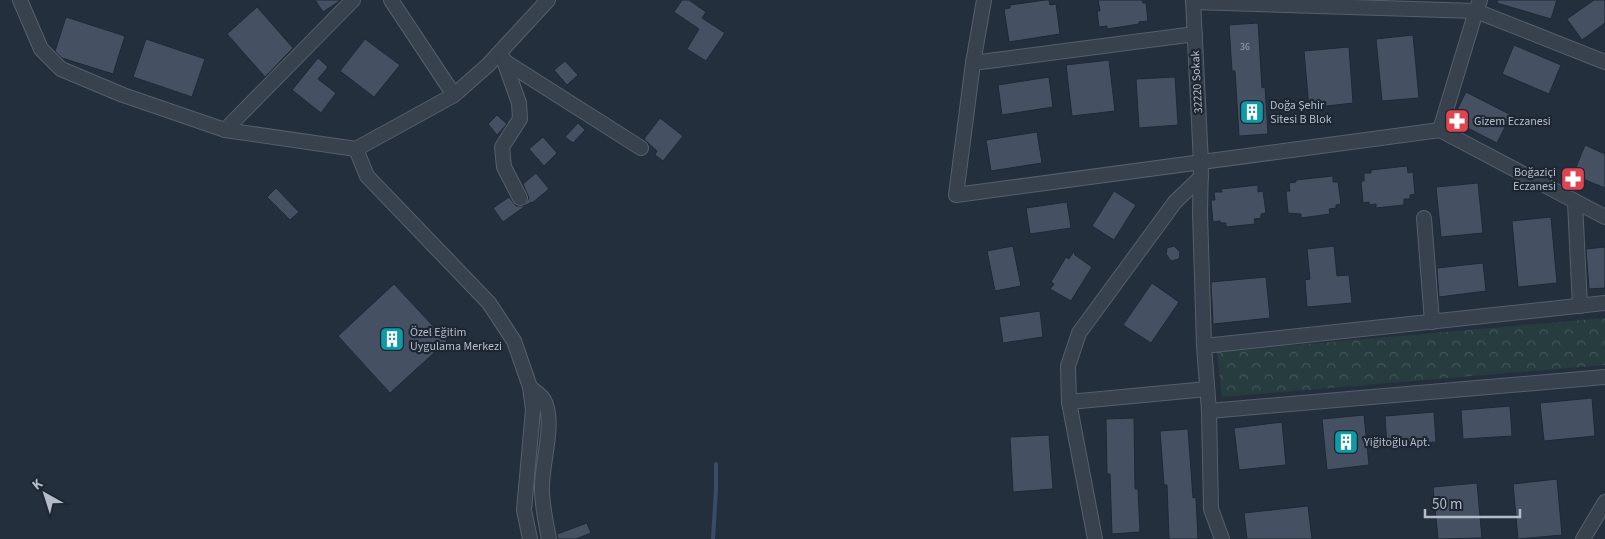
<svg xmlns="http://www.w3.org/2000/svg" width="1605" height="539" viewBox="0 0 1605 539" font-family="'Source Sans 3',sans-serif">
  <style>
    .forest { fill: url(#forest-crowns) }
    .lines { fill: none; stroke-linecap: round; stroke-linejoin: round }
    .stream { stroke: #394c67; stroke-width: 4 }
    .building { fill: #455162; stroke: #1f2835 }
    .minor-casing { stroke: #565f6c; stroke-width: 16 }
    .minor { stroke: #38414e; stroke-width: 14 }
    .labels { text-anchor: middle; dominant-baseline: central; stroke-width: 4.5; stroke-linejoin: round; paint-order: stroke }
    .number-label { font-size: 10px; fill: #98a1af }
    .street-label { font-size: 12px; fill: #b4bcc9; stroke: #1d2633 }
    .poi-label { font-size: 12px; fill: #b4bcc9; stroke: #1d2633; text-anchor: start }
  </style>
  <defs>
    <pattern id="forest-crowns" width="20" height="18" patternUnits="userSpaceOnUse" patternTransform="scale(1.25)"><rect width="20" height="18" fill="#263c3f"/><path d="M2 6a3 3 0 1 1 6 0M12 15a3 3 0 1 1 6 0" fill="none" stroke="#435659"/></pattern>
  </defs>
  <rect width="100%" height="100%" fill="#242f3e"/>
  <!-- forest -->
  <polygon class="forest" points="1605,318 1605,365 1222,397 1217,352"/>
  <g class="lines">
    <!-- stream -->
    <polyline class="stream" points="713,539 716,489 716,464"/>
  </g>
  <!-- building -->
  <g class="building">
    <polygon points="315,0 341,0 323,12"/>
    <polygon points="682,0 689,0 706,12 702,18 725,33 706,61 687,49 699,29 674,12"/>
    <polygon points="1045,0 1049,0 1050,5 1056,4 1060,34 1009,42 1004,9 1010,8 1010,5"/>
    <polygon points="1098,0 1142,0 1143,3 1146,3 1148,21 1139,22 1139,24 1107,29 1107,26 1099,27 1097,11 1100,11"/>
    <polygon points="1498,0 1557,0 1551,19 1497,3"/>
    <polygon points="1594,0 1605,0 1605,23 1582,40 1567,19"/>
    <polygon points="257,7 293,48 265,77 227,34"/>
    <polygon points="66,17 125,36 113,74 62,58 55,51"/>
    <polygon points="1258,23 1262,88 1265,87 1268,134 1239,136 1235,71 1232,71 1229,25"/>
    <polygon points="1413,35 1419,98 1382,101 1376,39"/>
    <polygon points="146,39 205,59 192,97 133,77"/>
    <polygon points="365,39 400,65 374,97 340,71"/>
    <polygon points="1514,45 1561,65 1549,94 1502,74"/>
    <polygon points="1349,47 1353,103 1309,108 1304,51"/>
    <polygon points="318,58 328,67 318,79 336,93 321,113 292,90"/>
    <polygon points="1109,60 1115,111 1072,116 1066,65"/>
    <polygon points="565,61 578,75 567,85 554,70"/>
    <polygon points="1049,77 1053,107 1002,115 998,85"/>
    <polygon points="1175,77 1178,125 1139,128 1136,79"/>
    <polygon points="1466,92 1511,115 1497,143 1452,120"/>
    <polygon points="497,115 507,124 497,135 488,124"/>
    <polygon points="660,118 683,136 663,161 655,155 657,151 644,139"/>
    <polygon points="578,123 585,130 573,143 565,137"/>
    <polygon points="1037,132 1042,163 991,171 986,140"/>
    <polygon points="543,137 557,153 544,166 529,149"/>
    <polygon points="1585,145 1605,154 1605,188 1573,175"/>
    <polygon points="1407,166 1408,173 1413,172 1415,194 1410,195 1410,199 1404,199 1404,205 1376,208 1376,204 1369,205 1369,202 1363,203 1361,181 1364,181 1364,173 1371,173 1371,170"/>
    <polygon points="536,173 549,189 532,203 531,202 503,222 493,208 509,197 516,206 524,206 529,198 523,184"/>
    <polygon points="1333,176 1333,182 1338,182 1341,204 1336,205 1336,208 1329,209 1330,214 1301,218 1301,214 1288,213 1286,191 1290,191 1289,183 1296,182 1296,180"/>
    <polygon points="1478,183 1483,233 1441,237 1436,187"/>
    <polygon points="1258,185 1258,192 1263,191 1266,213 1261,214 1261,218 1254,219 1255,224 1226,227 1226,223 1220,223 1220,221 1213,222 1211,200 1215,200 1214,192 1222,192 1221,189"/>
    <polygon points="276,188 299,212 290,220 267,197"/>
    <polygon points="1114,191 1136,205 1114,240 1092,226"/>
    <polygon points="1067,202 1071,228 1030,234 1026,208"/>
    <polygon points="1551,217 1557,283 1518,287 1512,221"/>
    <polygon points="1013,246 1021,286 995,291 987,251"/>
    <polygon points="1174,246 1180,252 1179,259 1171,261 1166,254 1167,248"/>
    <polygon points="1334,246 1337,276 1349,275 1352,303 1307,307 1305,280 1310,279 1307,249"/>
    <polygon points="1605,247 1605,288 1589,289 1586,249"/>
    <polygon points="1074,251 1075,255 1092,267 1071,301 1050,289 1054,284 1051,282 1066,257 1069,259"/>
    <polygon points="1483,263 1486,291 1439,297 1437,268"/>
    <polygon points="1266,277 1270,318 1213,324 1211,282"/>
    <polygon points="1152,283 1179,302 1151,343 1123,325"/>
    <polygon points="394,284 447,341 390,393 338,336"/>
    <polygon points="1040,311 1043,337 1003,343 999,317"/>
    <polygon points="1592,398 1595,436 1544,441 1540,403"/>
    <polygon points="1510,406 1512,436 1463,439 1461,410"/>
    <polygon points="1434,412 1436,442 1387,446 1385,416"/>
    <polygon points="1364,415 1369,465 1327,470 1322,419"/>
    <polygon points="1134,418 1135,489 1138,489 1140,532 1112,534 1110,474 1107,474 1106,419"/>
    <polygon points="1282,422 1286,465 1239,470 1234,428"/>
    <polygon points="1188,429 1193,498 1196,497 1198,539 1169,539 1167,485 1164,485 1160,431"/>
    <polygon points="1049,435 1053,489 1013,492 1010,437"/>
    <polygon points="1557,479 1562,535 1518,539 1513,484"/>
    <polygon points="1477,483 1482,538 1438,539 1433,487"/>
    <polygon points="1308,506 1312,539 1247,539 1244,513"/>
    <polygon points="587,523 591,533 576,539 558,539 557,534"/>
  </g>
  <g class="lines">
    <defs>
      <g id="minor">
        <polyline points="20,0 41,49 61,69 123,95 225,130 356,149 454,95 488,65 548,0"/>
        <polyline points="391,0 454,95"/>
        <polyline points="984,0 973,63 956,195 1440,130 1605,217"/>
        <polyline points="1193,0 1201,163 1200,212 1204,346 1209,411 1211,509 1222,539"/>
        <polyline points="1193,2 1476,11 1605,62"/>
        <polyline points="503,58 519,103 520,119 502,147 504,167 520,198"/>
        <polyline points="504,61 641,148"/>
        <polyline points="973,63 1195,34"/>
        <polyline points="225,130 353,0"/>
        <polyline points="1440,130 1476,11 1480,0"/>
        <polyline points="356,149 367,176 489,303 514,341 530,387 533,410 524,510 530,539"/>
        <polyline points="1575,202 1580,306"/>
        <polyline points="1424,218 1432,322"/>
        <polyline points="1204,346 1605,303"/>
        <path d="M 530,387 C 534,391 541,395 544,400 C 556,422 541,465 542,489 C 542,506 546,523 549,539"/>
        <polyline points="1069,402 1207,389"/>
        <polyline points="1209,411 1605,377"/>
        <polyline points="1095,539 1069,402 1068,366 1079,333 1175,202 1201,177"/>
        <polyline points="1583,539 1605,502"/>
      </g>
    </defs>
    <!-- minor casing -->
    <use href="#minor" class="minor-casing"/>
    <!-- minor -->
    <use href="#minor" class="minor"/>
  </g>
  <!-- icons -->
  <defs>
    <symbol id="building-square" viewBox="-11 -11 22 22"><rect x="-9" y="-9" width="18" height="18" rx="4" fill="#0f9aa8" stroke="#1d2633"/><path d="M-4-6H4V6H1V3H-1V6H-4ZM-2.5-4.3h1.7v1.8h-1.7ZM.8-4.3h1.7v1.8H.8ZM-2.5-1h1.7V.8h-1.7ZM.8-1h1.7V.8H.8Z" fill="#fff"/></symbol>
    <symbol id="pharmacy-square" viewBox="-11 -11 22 22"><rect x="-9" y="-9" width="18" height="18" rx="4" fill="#e0444e" stroke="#1d2633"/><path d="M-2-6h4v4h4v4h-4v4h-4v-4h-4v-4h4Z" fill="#fff"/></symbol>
  </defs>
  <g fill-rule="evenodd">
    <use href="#building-square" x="1238" y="98" width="28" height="28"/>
    <use href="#pharmacy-square" x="1443" y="107" width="28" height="28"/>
    <use href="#pharmacy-square" x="1559" y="165" width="28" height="28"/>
    <use href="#building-square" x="378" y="325" width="28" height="28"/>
    <use href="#building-square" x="1332" y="428" width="28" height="28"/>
  </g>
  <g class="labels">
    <!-- number labels -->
    <g class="number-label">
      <text x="1245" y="47">36</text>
    </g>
    <!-- street labels -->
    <g class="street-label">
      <text transform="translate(1197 82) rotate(-93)">32220 Sokak</text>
    </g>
    <!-- poi labels -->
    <g class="poi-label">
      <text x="1270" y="105">Doğa Şehir<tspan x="1270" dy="14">Sitesi B Blok</tspan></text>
      <text x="1474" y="121">Gizem Eczanesi</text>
      <text x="1556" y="172" text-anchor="end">Boğaziçi<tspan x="1556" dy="14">Eczanesi</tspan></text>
      <text x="410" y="332">Özel Eğitim<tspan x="410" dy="14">Uygulama Merkezi</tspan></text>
      <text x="1364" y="442">Yiğitoğlu Apt.</text>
    </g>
  </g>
  <!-- north arrow -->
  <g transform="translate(45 494) rotate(321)" stroke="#1d2633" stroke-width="4" paint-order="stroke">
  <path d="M0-4L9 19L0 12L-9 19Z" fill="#b4bcc9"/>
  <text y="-8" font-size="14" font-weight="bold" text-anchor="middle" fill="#b4bcc9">K</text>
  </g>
  <!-- scale -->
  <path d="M1425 509v8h95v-8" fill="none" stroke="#b4bcc9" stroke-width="2.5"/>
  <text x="1432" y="509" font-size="15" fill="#b4bcc9" stroke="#1d2633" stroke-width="4" paint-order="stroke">50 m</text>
</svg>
